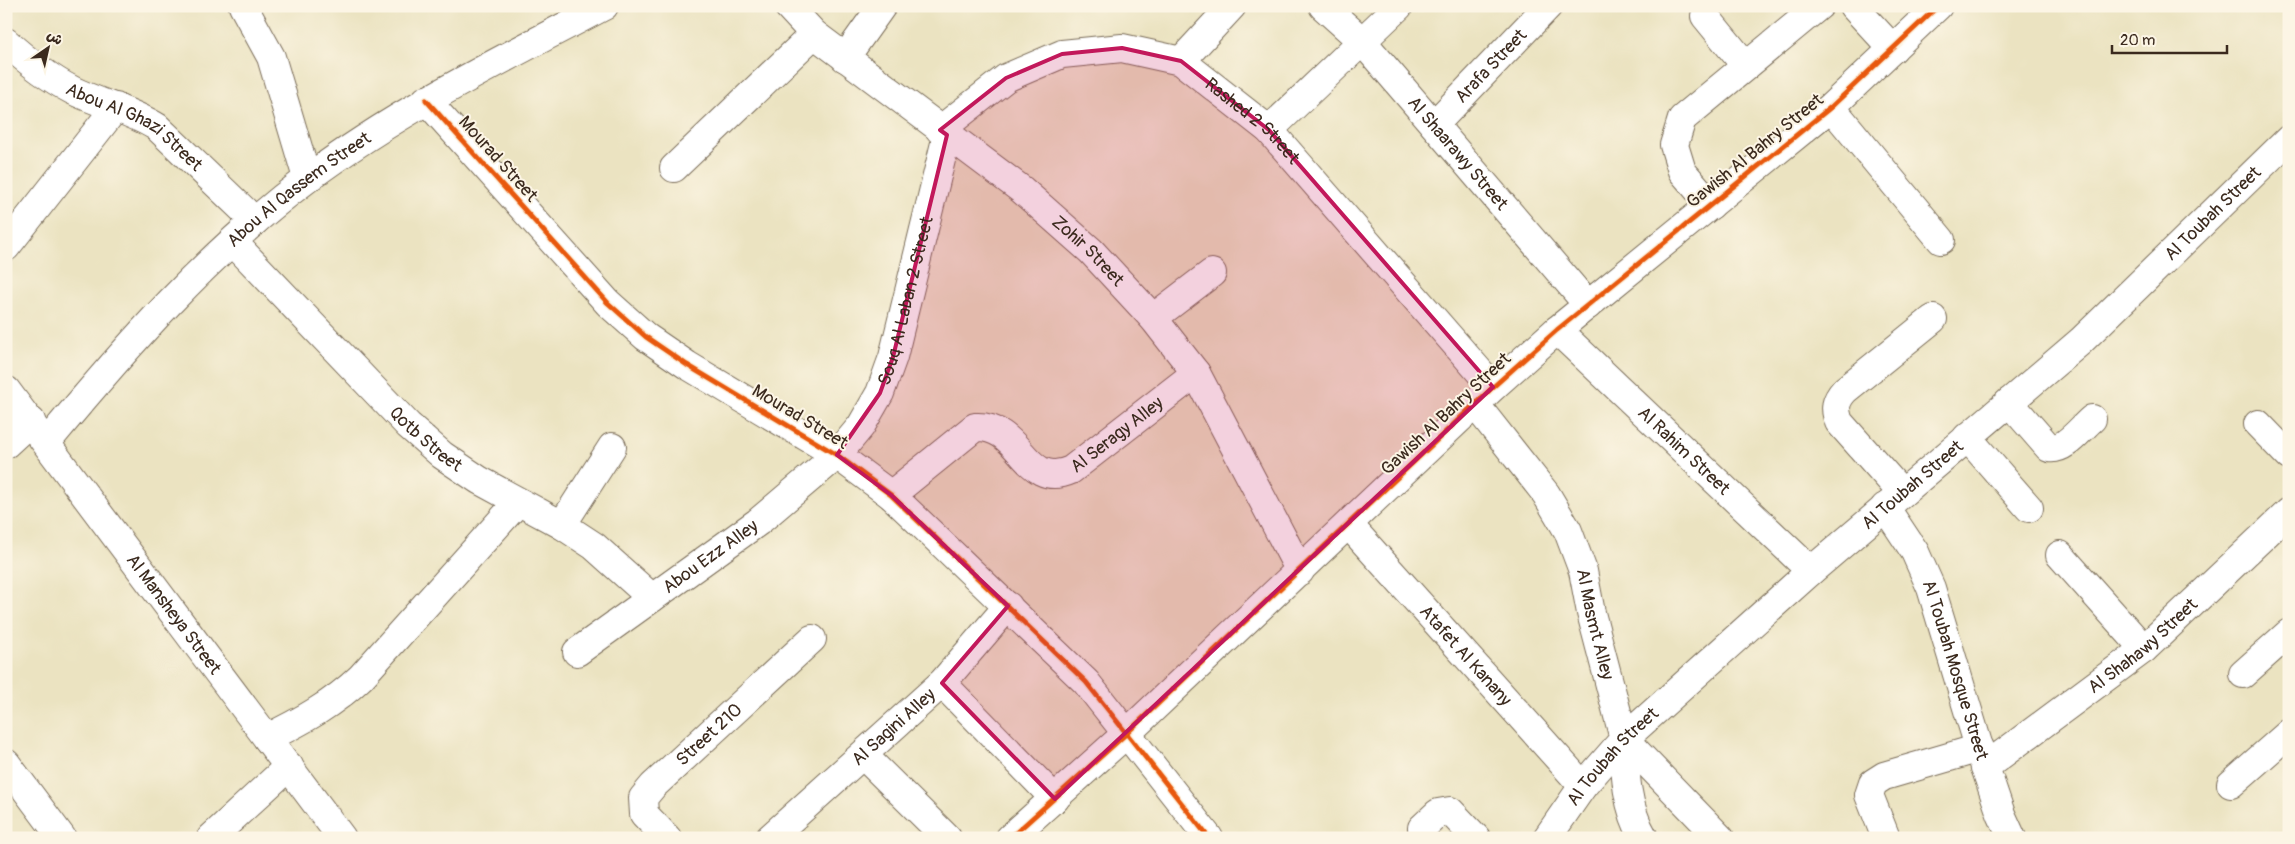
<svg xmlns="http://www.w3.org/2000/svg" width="2295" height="844" viewBox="0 0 2295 844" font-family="Pangolin,'Playpen Sans Arabic',sans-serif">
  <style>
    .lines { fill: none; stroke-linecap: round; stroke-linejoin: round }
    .street-casing { stroke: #796b57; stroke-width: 30 }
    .street { stroke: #fff; stroke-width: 28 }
    .cycleway-casing { stroke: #fcf5e5; stroke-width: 8 }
    .cycleway { stroke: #e8590c; stroke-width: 5 }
    .marked { fill: #c2185b; fill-opacity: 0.2; stroke: #c2185b; stroke-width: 4; stroke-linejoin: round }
    .labels { text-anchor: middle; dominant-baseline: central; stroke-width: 4; stroke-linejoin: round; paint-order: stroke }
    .street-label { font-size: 18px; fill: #3b2a1e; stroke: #fcf5e5 }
  </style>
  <rect width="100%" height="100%" fill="#fcf5e5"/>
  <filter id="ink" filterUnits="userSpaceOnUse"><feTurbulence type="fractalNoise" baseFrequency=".02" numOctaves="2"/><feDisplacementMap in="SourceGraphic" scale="10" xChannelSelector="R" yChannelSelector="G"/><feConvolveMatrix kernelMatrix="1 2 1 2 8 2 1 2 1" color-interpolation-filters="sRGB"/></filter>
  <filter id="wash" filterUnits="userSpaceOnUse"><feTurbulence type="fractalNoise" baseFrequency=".0096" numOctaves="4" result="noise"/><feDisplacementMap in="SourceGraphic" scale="20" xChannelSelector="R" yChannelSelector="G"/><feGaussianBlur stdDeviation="1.12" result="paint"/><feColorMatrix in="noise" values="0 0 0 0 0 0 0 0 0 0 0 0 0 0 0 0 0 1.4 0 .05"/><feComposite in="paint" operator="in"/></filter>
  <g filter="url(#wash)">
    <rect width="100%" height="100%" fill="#ebe3c1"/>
  </g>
  <g filter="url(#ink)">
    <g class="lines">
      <defs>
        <g id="street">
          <polyline points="243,6 271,57 307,178"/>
          <path id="s1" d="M 788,6 L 814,34 L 1022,190 L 1091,251 L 1153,318 L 1196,373 L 1300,571"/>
          <path id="s2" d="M 1323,6 L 1362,41 L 1588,305"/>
          <polyline points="1853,6 1893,49"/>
          <polyline points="1705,16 1746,66"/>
          <path id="s3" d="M 6,42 C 27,61 47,77 72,90 C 100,104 130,110 157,127 L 255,221"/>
          <polyline points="845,58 882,6"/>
          <polyline points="1181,61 1232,6"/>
          <polyline points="426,100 608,303 646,337 687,365 837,455 891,495 1086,682 1209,838"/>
          <polyline points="1831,107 1941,240"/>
          <path id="s4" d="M 1434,125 L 1548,6"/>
          <path id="s5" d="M 940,130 L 1006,78 L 1062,54 L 1122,48 L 1181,61 L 1269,130 L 1493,387"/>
          <polyline points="1269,130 1399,6"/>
          <polyline points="674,168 814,34"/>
          <polyline points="1711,205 1682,171 1674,145 1682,119 1819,6"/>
          <path id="s6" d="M 233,242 L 408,425 L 442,455 L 479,480 L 562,525 L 594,546 L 652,598"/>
          <polyline points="6,247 116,107"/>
          <polyline points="1153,318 1212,273"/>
          <path id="s7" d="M 1557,330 L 1811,571"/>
          <path id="s8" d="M 6,390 L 342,838"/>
          <path d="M 2009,402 L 2049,448 C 2065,451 2080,429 2092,419"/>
          <path id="s9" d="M 1475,404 L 1546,494 L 1568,531 L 1583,571 L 1591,613 L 1624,739 L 1720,838"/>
          <polyline points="2258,424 2289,456"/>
          <polyline points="1967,437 2029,508"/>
          <path id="s10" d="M 47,442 C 126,347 208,253 307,179 C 399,110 503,59 604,6"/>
          <polyline points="6,444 31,421"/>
          <path d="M 1902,493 L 1839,422 C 1834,408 1835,401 1845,390 L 1933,319"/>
          <path id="s11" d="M 891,495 L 975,427 C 1022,424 1024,491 1071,470 L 1196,373"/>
          <path id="s12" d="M 1885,507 L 1915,552 L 1931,588 L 1985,767 L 2001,814 L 2012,838"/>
          <polyline points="562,525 612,447"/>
          <path id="s13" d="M 1349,525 L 1583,786"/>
          <polyline points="2060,555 2144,649"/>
          <path id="s14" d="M 577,652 L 758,522 L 837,455 L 861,426 L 880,393 L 893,357 L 947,135"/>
          <polyline points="2243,674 2289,633"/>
          <polyline points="942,683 1055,799"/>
          <path d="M 267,738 C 302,721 333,704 361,677 L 518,502"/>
          <path d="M 1624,739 C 1625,773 1626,808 1644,838"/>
          <polyline points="863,755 947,838"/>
          <polyline points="6,763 62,838"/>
          <path id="s15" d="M 1985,767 L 2144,649 L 2289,512"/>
          <polyline points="2231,784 2289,733"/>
          <polyline points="1422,828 1438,813 1450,811 1476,838"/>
          <polyline points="211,838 289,766"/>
          <path id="s16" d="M 667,838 L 644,814 L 643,798 L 653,786 L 812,639"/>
          <path id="s17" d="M 770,838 L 942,683 L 1008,606"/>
          <polyline points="1010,838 1126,734 1493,387 1557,330 1831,107 1938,6"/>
          <path id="s18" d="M 1547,838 L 1583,786 L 1624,739 L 1811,571 L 2081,341 L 2289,139"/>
          <polyline points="1886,838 1869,795 1873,783 1884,776 1980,748"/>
        </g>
      </defs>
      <!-- street casing -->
      <use href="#street" class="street-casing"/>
      <!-- street -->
      <use href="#street" class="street"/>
      <defs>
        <g id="cycleway">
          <polyline points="426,100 608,303 646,337 687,365 837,455 891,495 1086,682 1209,838"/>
          <polyline points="1010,838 1126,734 1493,387 1557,330 1831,107 1938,6"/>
        </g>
      </defs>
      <!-- cycleway casing -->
      <use href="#cycleway" class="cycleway-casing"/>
      <!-- cycleway -->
      <use href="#cycleway" class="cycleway"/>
    </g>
  </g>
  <!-- marked area -->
  <path class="marked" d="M 1122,48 L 1181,61 L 1269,130 L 1493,387 L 1055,799 L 942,683 L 1008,606 L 891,495 L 837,455 L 880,393 L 893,357 L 947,135 L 940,130 L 1006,78 L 1062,54 Z"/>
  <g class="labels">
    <!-- street labels -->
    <g class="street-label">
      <text stroke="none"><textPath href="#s4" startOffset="82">Arafa Street</textPath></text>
      <text stroke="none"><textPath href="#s5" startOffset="359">Rashed 2 Street</textPath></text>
      <text stroke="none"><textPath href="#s3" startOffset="155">Abou Al Ghazi Street</textPath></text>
      <text transform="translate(1755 151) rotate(-39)">Gawish Al Bahry Street</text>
      <text stroke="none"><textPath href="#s2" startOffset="200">Al Shaarawy Street</textPath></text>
      <text transform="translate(498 159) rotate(48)">Mourad Street</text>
      <text stroke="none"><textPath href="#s10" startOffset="358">Abou Al Qassem Street</textPath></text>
      <text stroke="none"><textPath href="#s18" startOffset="915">Al Toubah Street</textPath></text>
      <text stroke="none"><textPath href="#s1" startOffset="388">Zohir Street</textPath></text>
      <text stroke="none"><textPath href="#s14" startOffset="498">Souq Al Laban 2 Street</textPath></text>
      <text transform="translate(1446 414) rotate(-43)">Gawish Al Bahry Street</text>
      <text transform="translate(800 417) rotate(31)">Mourad Street</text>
      <text stroke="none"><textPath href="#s11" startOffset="279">Al Seragy Alley</textPath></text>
      <text stroke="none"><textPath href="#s6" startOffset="276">Qotb Street</textPath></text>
      <text stroke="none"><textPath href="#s7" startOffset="175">Al Rahim Street</textPath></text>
      <text stroke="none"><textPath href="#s18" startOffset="510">Al Toubah Street</textPath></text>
      <text stroke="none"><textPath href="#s14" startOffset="164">Abou Ezz Alley</textPath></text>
      <text stroke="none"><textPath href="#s8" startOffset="280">Al Mansheya Street</textPath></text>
      <text stroke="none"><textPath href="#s9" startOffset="255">Al Masmt Alley</textPath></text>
      <text stroke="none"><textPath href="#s15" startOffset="199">Al Shahawy Street</textPath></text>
      <text stroke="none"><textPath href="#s13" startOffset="175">Atafet Al Kanany</textPath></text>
      <text stroke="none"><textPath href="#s12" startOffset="179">Al Toubah Mosque Street</textPath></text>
      <text stroke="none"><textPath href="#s17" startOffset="166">Al Sagini Alley</textPath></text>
      <text stroke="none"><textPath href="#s16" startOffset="141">Street 210</textPath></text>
      <text stroke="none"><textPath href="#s18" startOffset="105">Al Toubah Street</textPath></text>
    </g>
  </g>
  <!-- margin -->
  <rect width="2295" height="844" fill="none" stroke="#fcf5e5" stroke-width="25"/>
  <!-- north arrow -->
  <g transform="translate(48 48) rotate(34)" stroke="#fcf5e5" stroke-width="4" paint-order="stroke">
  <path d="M0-4L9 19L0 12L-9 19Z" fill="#3b2a1e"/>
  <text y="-8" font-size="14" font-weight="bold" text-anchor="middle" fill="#3b2a1e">ش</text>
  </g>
  <!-- scale -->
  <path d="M2112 45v8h115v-8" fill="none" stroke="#3b2a1e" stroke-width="2.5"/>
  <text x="2120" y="45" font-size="15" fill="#3b2a1e" stroke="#fcf5e5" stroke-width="4" paint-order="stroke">20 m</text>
</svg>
